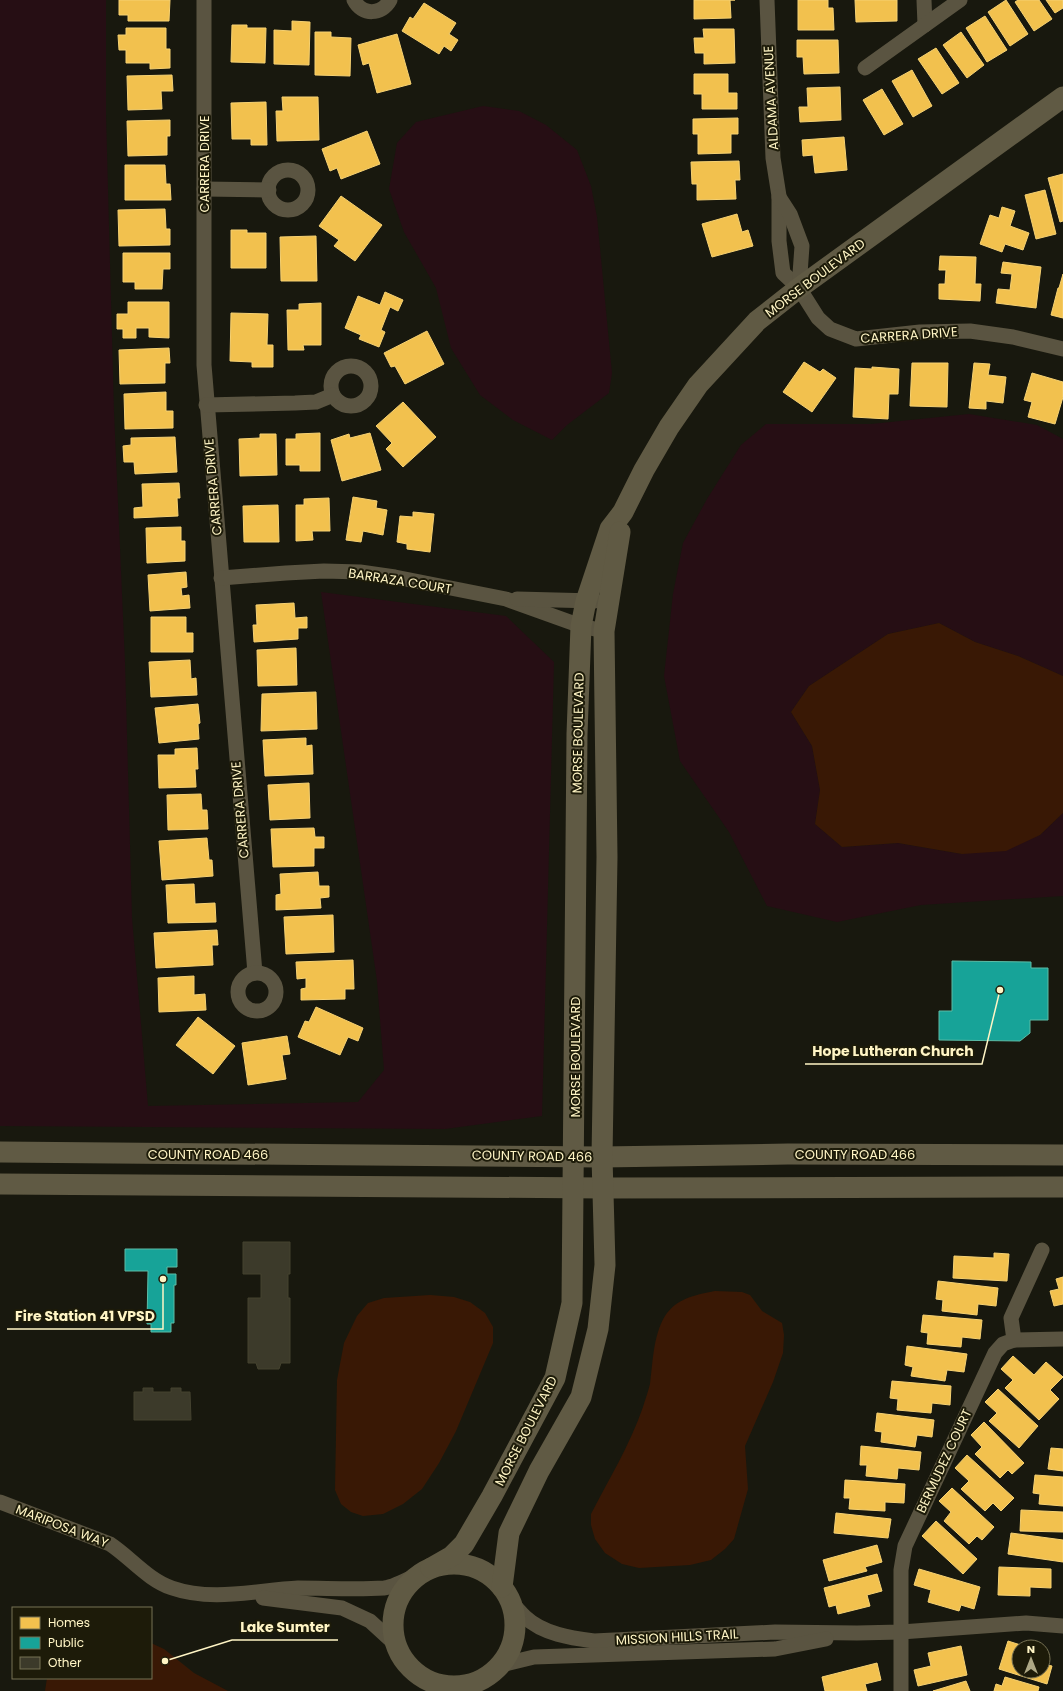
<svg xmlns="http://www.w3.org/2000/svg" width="1063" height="1691" viewBox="0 0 1063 1691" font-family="Poppins,sans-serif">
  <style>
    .green { fill: #260e14 }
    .water { fill: #391805 }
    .homes { fill: #f2c14e; stroke: #f6d172 }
    .public { fill: #17a398; stroke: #5dbca6 }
    .building { fill: #3c3a2a; stroke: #44422f }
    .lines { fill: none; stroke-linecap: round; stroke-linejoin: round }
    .street { stroke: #5a5441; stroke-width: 15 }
    .secondary { stroke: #605a44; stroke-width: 21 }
    .labels { text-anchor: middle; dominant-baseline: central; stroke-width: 4; stroke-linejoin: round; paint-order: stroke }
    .street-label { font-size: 13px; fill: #fff5c5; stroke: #1d1b09 }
    .leader { fill: none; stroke: #fff5c5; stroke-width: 1.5 }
    .callout-dot { fill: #fff5c5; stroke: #1d1b09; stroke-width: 1.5 }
    .callout-label { font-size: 14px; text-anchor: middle; font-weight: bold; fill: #fff5c5; stroke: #1d1b09; stroke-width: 4; stroke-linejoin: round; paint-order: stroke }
  </style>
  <rect width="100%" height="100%" fill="#18180e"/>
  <!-- green -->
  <g class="green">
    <polygon points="0,0 106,0 106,115 114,412 125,662 132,918 148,1106 358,1102 384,1070 377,981 321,592 506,616 554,662 542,1116 445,1129 0,1126"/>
    <polygon points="483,106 519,111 546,125 577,150 591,186 597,217 612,373 609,393 567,425 552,440 513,420 480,395 451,348 436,288 404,232 389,189 397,143 416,122"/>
    <polygon points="969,414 1037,425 1063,439 1063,676 1018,656 975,642 939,623 888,634 809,686 791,712 812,746 820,790 815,824 842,847 898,843 962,854 1040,835 1063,813 1063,896 921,905 837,922 767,906 729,832 680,761 664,676 673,594 683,543 707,499 741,445 766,424 871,424"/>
  </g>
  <!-- water -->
  <g class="water">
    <polygon points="939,623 975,642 1018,656 1063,676 1063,813 1040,835 1006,851 962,854 898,843 842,847 815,824 820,790 812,746 791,712 809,686 888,634"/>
    <path d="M 715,1291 L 742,1292 L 750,1295 L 762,1311 L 782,1323 L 784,1335 L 783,1353 L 773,1382 L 745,1446 L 748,1489 L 734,1539 L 725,1549 L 711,1560 L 690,1565 L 639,1568 L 622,1564 L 605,1553 L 595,1539 L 591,1525 L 591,1514 C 609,1479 630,1445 643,1407 C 645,1400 648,1392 650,1384 C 653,1362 653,1336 665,1316 C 677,1298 695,1295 715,1291 Z"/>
    <polygon points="430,1295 454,1297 470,1302 485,1313 493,1327 493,1343 456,1431 439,1463 422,1489 403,1504 383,1514 363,1516 351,1512 341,1504 335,1490 337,1380 344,1343 357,1316 368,1303 384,1298"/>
    <polygon points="151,1643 164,1649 194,1673 228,1691 45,1691 47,1678 151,1678"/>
  </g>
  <!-- homes -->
  <g class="homes">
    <polygon points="119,0 170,0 169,21 128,21 128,15 119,15"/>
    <polygon points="694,0 735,0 730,0 731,18 694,19"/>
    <polygon points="798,0 828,0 828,8 833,8 834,30 798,30"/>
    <polygon points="855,0 897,0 897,21 856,22"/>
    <polygon points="1006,0 1028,34 1010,46 988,12"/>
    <polygon points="1018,0 1039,0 1052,19 1034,31 1015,2"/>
    <polygon points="1046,0 1063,0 1063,8 1055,13"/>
    <polygon points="424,3 456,23 449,34 458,40 451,51 444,46 439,54 402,31 410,17 413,19"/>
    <polygon points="985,16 1007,50 987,62 966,28"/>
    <polygon points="292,21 310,22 309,65 274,64 274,30 292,31"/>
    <polygon points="232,25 247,25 247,28 266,28 265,63 231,62"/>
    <polygon points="126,28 166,28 166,49 170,49 170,68 150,69 150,63 126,63 126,50 119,50 118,35 126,35"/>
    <polygon points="703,29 734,29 735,63 704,64 704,53 695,53 694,38 704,38"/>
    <polygon points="315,32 331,32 331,37 351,38 350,76 315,75"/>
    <polygon points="961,32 984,65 967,78 943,45"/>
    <polygon points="397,34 411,84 377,93 369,63 363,65 358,45"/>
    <polygon points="797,40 838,40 839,73 804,74 803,57 797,57"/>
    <polygon points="936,48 959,83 942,94 918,59"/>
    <polygon points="912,70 932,106 913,117 892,81"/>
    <polygon points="694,74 728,74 728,93 737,93 737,109 702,109 702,94 694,94"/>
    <polygon points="172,75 173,91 161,91 162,109 128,110 127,76"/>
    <polygon points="840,87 841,120 800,122 799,107 808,107 807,88"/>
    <polygon points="882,89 903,124 884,135 863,100"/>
    <polygon points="282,97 318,97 319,140 277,141 276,111 283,111"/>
    <polygon points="266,102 267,145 251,145 251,139 232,139 231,103"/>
    <polygon points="738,118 738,134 731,134 731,153 698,154 698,134 693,134 693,119"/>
    <polygon points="170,120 170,136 167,136 167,155 128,156 127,121"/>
    <polygon points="367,131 380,164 341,179 337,168 330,171 322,149"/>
    <polygon points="844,137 847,170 815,173 813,155 803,156 802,140"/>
    <polygon points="739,161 740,180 735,180 736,199 697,200 697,184 692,184 691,162"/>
    <polygon points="125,165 165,165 166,184 170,184 171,200 125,200"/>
    <polygon points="1063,174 1063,221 1060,222 1048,178"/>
    <polygon points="1045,190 1056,234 1036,239 1025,195"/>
    <polygon points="341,196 382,225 355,261 334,246 339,240 319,226"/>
    <polygon points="1002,207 1015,211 1010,226 1029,233 1023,250 1005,244 1002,252 980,244 990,215 999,218"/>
    <polygon points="165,209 166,229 170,229 170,245 119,246 118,210"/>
    <polygon points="737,214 742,232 748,230 753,246 712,257 702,224"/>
    <polygon points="231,230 247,230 247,233 266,233 266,268 231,268"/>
    <polygon points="316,236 317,281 281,281 280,237"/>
    <polygon points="123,253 170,253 170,269 163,269 162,289 135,289 135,282 123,282"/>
    <polygon points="940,256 976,257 975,284 981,284 980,301 939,299 939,284 945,284 946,270 939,270"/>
    <polygon points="1003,262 1041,267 1036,308 996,303 998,289 1010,290 1012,274 1001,273"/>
    <polygon points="1063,274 1063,318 1051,315 1058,288 1059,288"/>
    <polygon points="385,292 403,300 398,311 390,307 381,330 385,332 379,347 359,339 361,335 345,328 358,296 380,305"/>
    <polygon points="128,302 169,302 169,338 149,337 149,328 136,328 136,338 123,338 123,329 117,329 117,314 128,314"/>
    <polygon points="321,303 321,345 303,345 304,350 288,350 287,310 299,310 299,304"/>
    <polygon points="231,313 268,314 267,345 273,345 273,367 252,367 252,362 230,361"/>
    <polygon points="427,331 444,364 405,384 395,366 391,367 384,353"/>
    <polygon points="169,348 170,363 165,363 165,383 120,384 119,350"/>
    <polygon points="804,362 820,372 823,369 836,378 812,412 783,392"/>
    <polygon points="912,363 948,363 947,407 910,406"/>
    <polygon points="974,363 990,364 988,375 1006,377 1003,403 986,401 986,409 969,408"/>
    <polygon points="872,367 899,369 898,394 889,394 888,419 853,417 855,368 872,369"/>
    <polygon points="1032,373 1063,382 1063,397 1055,424 1028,417 1032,402 1024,400"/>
    <polygon points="166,392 166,411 173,411 173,428 125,429 124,394"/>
    <polygon points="403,402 436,437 403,467 386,449 392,443 376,426"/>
    <polygon points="320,433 320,471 300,471 300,465 286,465 286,439 296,439 296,434"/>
    <polygon points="370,433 381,470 342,481 331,440 349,434 350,438"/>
    <polygon points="260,434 276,434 277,475 240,476 239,439 260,438"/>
    <polygon points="175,437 177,472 135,474 134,462 124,462 123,446 131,445 131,438"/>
    <polygon points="179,483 180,498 177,498 178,516 134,518 134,508 143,507 142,484"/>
    <polygon points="353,497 377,501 376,508 387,510 383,535 363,531 361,542 346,540"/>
    <polygon points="329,498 330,531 312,531 313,540 296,541 296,505 304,505 304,499"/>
    <polygon points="278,505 279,542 244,542 243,506"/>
    <polygon points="413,512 434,514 430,552 407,549 407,544 397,542 400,516 413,517"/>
    <polygon points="181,527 181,541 185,541 185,561 147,563 146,528"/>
    <polygon points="186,572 187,587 181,588 182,596 189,595 190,608 150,611 148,575"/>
    <polygon points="294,603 295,618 307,617 307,628 298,628 298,639 254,642 253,625 257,625 256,605"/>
    <polygon points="151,617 186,617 186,633 193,633 193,652 151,652"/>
    <polygon points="296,648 297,685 258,686 257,650"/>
    <polygon points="190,660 191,679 196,678 197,695 151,697 149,662"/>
    <polygon points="316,692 317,729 261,731 262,694"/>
    <polygon points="198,704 200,723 198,724 199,739 159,743 155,708"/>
    <polygon points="306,738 306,746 312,745 313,774 265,776 263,740"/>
    <polygon points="197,748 198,769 195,769 196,787 159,788 158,755 175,755 175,749"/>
    <polygon points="309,783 310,818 270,820 268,785"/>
    <polygon points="201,794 202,810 207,810 208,829 168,830 167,795"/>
    <polygon points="314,828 315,837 324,837 324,848 314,848 314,866 273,867 271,829"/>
    <polygon points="207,838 209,860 212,860 213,876 162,880 159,841"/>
    <polygon points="318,872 319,886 329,886 329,897 320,898 321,908 276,910 276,895 281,894 280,874"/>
    <polygon points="194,884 195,904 215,903 216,922 168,923 166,885"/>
    <polygon points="333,915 334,952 286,954 284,917"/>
    <polygon points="217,930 218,945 212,945 213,965 156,968 154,933"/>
    <polygon points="353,960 354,989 345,989 345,999 301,1000 301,989 306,988 306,978 297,979 296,962"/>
    <polygon points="194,976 194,995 205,994 206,1010 159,1012 158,978"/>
    <polygon points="316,1007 363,1028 358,1041 348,1037 340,1055 298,1037 305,1021 309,1022"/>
    <polygon points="198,1017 235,1046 213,1074 176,1045"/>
    <polygon points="287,1036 290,1054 282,1055 286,1079 248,1085 242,1043"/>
    <polygon points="994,1253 1009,1254 1007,1281 953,1278 954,1256 994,1258"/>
    <polygon points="1063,1277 1063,1304 1054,1306 1050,1291 1059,1289 1056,1279"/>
    <polygon points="938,1281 998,1288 996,1306 978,1304 977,1315 942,1311 943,1300 936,1299"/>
    <polygon points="923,1315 982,1320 980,1339 962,1337 961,1347 927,1344 928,1333 921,1332"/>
    <polygon points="907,1346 967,1354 964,1372 947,1370 945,1381 911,1376 913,1367 905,1365"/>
    <polygon points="1013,1356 1034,1375 1046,1362 1063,1377 1050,1390 1059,1399 1039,1420 1005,1388 1013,1380 1001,1369"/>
    <polygon points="892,1381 951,1386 950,1405 932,1403 931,1413 897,1410 898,1399 890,1398"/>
    <polygon points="998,1389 1038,1426 1019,1448 989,1421 997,1413 985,1402"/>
    <polygon points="877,1413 934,1420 932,1437 917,1435 915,1447 881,1442 882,1432 875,1431"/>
    <polygon points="984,1422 1024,1463 1012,1474 1008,1470 1000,1478 975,1454 982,1447 971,1435"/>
    <polygon points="861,1446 921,1452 919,1470 898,1468 897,1479 866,1476 867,1465 860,1465"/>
    <polygon points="1051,1448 1063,1449 1063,1471 1048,1469"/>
    <polygon points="967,1455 1014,1498 1001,1511 993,1503 985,1511 961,1489 969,1481 955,1468"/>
    <polygon points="1035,1475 1063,1477 1063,1506 1039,1504 1040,1494 1033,1493"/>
    <polygon points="845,1480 905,1484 904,1503 885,1502 885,1511 849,1509 850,1498 844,1498"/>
    <polygon points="952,1488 994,1527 982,1540 977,1536 969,1544 944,1521 951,1512 939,1501"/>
    <polygon points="1021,1510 1063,1512 1063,1532 1020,1531"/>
    <polygon points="836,1513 891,1519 888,1538 834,1533"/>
    <polygon points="936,1521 977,1559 963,1574 922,1536"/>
    <polygon points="1011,1533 1063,1540 1063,1562 1008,1554"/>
    <polygon points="877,1545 882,1562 865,1567 867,1571 829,1581 823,1560"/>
    <polygon points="999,1567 1051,1569 1051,1588 1030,1587 1030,1596 998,1595"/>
    <polygon points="919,1569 980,1587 974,1609 961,1605 959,1611 928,1602 931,1590 914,1585"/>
    <polygon points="877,1574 882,1591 867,1595 870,1606 838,1614 836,1605 829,1607 824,1588"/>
    <polygon points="1008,1641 1027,1647 1019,1647 1019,1671 1043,1671 1043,1664 1052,1666 1047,1684 999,1669"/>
    <polygon points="961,1646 967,1675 918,1686 914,1670 931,1666 928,1653"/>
    <polygon points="877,1663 881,1680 865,1684 867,1691 825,1691 822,1677"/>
    <polygon points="1005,1677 1039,1687 1038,1691 994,1691 996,1684 1002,1686"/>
    <polygon points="966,1681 970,1691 933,1691"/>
  </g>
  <!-- public -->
  <g class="public">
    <polygon points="952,961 1031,962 1031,968 1048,968 1048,1020 1030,1020 1030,1033 1020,1041 939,1040 939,1011 952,1011"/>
    <polygon points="125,1249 177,1249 177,1267 167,1267 167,1274 176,1274 176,1285 174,1285 174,1323 171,1323 171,1332 151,1332 151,1324 147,1324 148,1271 125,1271"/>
  </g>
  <!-- building -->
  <g class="building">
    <polygon points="243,1242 290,1242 290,1274 288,1274 288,1298 290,1298 290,1363 281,1363 279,1369 258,1369 256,1363 248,1363 248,1298 261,1298 261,1274 243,1274"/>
    <polygon points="143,1388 153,1388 153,1392 171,1392 171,1388 181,1388 181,1392 190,1392 191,1420 134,1420 134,1392 143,1392"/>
  </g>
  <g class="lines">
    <!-- street -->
    <g class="street">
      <polyline points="204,0 204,365 255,973"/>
      <path d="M 354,0 C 362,16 382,15 390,0"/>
      <polyline points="767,0 773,158 779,196 779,241 783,273 799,288 818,318 830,329 856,339 920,332 970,331 1013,337 1063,349"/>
      <polyline points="924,0 925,25"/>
      <polyline points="865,68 960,0"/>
      <circle cx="288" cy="190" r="20"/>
      <polyline points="204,189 269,190"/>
      <polyline points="779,197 790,214 802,246 799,288"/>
      <circle cx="351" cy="386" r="20"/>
      <polyline points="206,405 295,403 316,402 333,395"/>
      <polyline points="221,578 286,573 324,571 360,572 395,577 506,599 581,626 604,631"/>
      <polyline points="517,599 595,601"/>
      <circle cx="257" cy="992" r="19"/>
      <polyline points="1014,1340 1063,1339"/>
      <path d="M 0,1502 L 110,1544 C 131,1558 148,1580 172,1588 C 212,1602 257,1590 298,1588 C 327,1588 356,1590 384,1588 C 394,1587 410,1578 420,1573"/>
      <polyline points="263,1598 342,1608 370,1621 394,1643"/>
      <path d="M 510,1601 C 515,1606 520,1612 525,1617 C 543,1634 571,1638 594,1641 L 775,1632 L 857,1633 L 901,1632 L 1026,1623 L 1063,1626"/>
      <polyline points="501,1665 534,1657 775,1649 826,1639"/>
      <polyline points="901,1691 901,1570 905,1546 995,1353 1003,1344 1014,1340 1011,1318 1042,1250"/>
    </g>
    <!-- secondary -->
    <g class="secondary">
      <polyline points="0,1152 602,1157 788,1154 1063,1155"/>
      <polyline points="0,1184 603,1188 1063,1187"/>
      <circle cx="454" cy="1625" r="61"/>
      <polyline points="431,1568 452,1556 464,1544 492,1496 555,1378 572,1303 577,734 581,626 586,601 610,529 623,512 644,470 669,427 698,385 757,321 799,288 1063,97"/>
      <polyline points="502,1587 509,1533 539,1471 581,1397 598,1329 605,1265 602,1157 607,857 604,631 620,532"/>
    </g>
  </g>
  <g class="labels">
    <!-- street labels -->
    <g class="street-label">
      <text transform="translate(771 98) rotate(-93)">ALDAMA AVENUE</text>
      <text transform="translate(204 164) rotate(-90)">CARRERA DRIVE</text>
      <text transform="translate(815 278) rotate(-37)">MORSE BOULEVARD</text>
      <text transform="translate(909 335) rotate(-4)">CARRERA DRIVE</text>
      <text transform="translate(213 487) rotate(-95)">CARRERA DRIVE</text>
      <text transform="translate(400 581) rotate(9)">BARRAZA COURT</text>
      <text transform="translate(578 733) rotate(-89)">MORSE BOULEVARD</text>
      <text transform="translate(240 810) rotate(-95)">CARRERA DRIVE</text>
      <text transform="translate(575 1057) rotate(-90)">MORSE BOULEVARD</text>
      <text x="208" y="1154">COUNTY ROAD 466</text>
      <text x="855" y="1154">COUNTY ROAD 466</text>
      <text transform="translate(532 1156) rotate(1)">COUNTY ROAD 466</text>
      <text transform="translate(526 1431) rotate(-63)">MORSE BOULEVARD</text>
      <text transform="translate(944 1461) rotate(-65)">BERMUDEZ COURT</text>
      <text transform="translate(62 1526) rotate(21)">MARIPOSA WAY</text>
      <text transform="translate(677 1637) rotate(-3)">MISSION HILLS TRAIL</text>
    </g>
  </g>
  <!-- callouts -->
  <path class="leader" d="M1000 990L982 1064H805M163 1279L163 1329H7M165 1661L232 1640H338"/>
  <g class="callout-dot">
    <circle cx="1000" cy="990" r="4"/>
    <circle cx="163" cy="1279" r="4"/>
    <circle cx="165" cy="1661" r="4"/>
  </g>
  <g class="callout-label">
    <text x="893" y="1056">Hope Lutheran Church</text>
    <text x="85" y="1321">Fire Station 41 VPSD</text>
    <text x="285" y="1632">Lake Sumter</text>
  </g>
  <!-- legend -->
  <rect x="12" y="1607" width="140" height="72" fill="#1d1b09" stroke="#777254"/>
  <rect x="20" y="1617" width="20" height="12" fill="#f2c14e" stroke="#777254"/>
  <text x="48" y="1627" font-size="12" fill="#fff5c5">Homes</text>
  <rect x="20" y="1637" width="20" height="12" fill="#17a398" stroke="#777254"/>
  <text x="48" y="1647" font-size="12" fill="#fff5c5">Public</text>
  <rect x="20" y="1657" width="20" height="12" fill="#3c3a2a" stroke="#777254"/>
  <text x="48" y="1667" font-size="12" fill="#fff5c5">Other</text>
  <!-- north arrow -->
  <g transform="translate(1031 1659)"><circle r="19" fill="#1d1b09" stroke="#777254"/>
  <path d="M0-3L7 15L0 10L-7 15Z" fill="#aea885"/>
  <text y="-6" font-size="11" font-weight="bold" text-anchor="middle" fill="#fff5c5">N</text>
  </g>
</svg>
